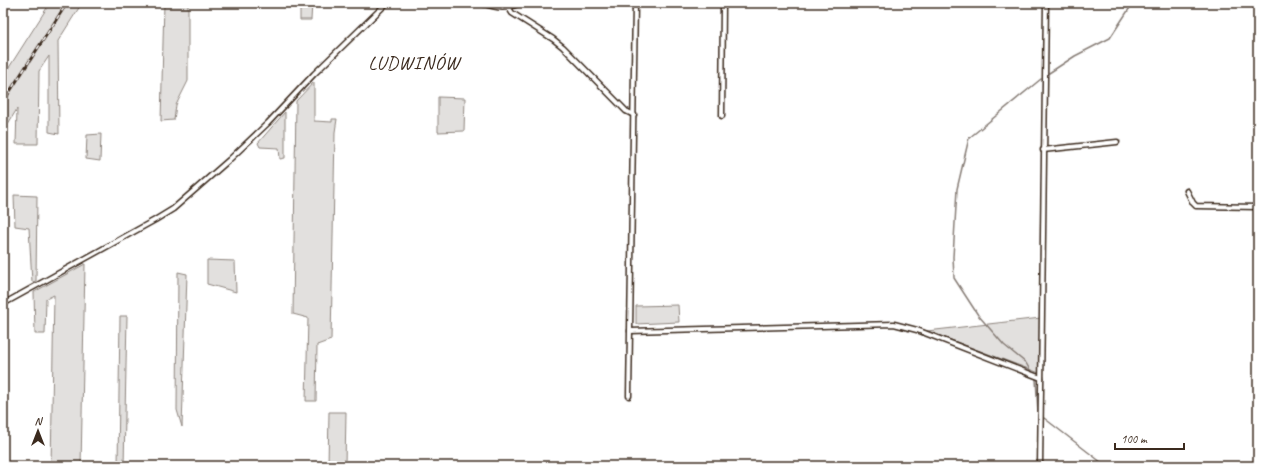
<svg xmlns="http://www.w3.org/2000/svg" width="1261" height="469" viewBox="0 0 1261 469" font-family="Caveat,sans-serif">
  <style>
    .green { fill: #e2e0de; stroke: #8e857e }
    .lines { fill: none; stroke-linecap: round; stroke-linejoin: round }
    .stream { stroke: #887e77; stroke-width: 1.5 }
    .minor-casing { stroke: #3b2a1e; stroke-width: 7 }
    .minor { stroke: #fff; stroke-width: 4 }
    .rail-casing { stroke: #3b2a1e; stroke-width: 3 }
    .rail { stroke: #fff; stroke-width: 1.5; stroke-dasharray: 4.5; stroke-linecap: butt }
    .labels { text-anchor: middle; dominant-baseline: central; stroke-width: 3; stroke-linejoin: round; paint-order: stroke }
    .quarter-label { font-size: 19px; letter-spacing: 1px; fill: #3b2a1e; stroke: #fff }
  </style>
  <rect width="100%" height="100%" fill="#fff"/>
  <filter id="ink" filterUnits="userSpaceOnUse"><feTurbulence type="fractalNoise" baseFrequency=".025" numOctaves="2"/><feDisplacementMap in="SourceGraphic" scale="8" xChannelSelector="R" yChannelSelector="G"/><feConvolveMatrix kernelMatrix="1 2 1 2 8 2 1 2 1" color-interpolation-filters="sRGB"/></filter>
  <g filter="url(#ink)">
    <!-- green -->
    <g class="green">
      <polygon points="50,3 82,3 58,41 59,134 49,132 49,56 39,71 38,144 16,144 17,109 3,132 3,77"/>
      <polygon points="164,3 188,3 188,81 176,105 174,120 161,121"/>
      <polygon points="300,3 312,3 311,20 300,20"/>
      <polygon points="314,82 314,121 332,122 332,119 337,119 335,132 331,340 317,345 316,401 306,401 308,318 293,314 296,101"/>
      <polygon points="438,97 465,98 464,131 438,132"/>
      <polygon points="285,112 285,158 280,159 279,148 260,147 258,143"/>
      <polygon points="101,134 100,161 86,159 87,135"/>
      <polygon points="14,195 37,196 36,281 32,282 29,228 15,226"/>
      <polygon points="207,260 235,261 236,292 207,284"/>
      <polygon points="85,264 81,466 51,466 54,295 46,299 45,334 35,334 34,292"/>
      <polygon points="178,272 187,274 182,427 177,410"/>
      <polygon points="678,305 679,322 636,324 636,306"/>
      <polygon points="120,316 127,316 124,466 118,466"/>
      <polygon points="1041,318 1042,374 927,331"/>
      <polygon points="329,412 346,412 345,466 328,466"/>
    </g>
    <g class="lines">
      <!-- stream -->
      <g class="stream">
        <polyline points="1049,73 1075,56 1110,38 1133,3"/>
        <polyline points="1030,370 1026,363 1004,345 978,315 954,278 953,257 957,189 969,138 1041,79"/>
        <polyline points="1036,379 1038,413"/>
        <polyline points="1044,418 1106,466"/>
      </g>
      <defs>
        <g id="minor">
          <path d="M 481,3 C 495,7 506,11 519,3"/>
          <polyline points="509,8 512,13 553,39 563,47 626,111 634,115"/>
          <polyline points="722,116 723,3"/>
          <polyline points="1043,150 1117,142"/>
          <polyline points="1187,191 1193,203 1196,206 1258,207"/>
          <polyline points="3,304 155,220 173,209 229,160 268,123 314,74 387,3"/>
          <polyline points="630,331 894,324 917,330 1041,378"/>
          <polyline points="629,396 635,3"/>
          <polyline points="1040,466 1046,3"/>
        </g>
      </defs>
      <!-- minor casing -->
      <use href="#minor" class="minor-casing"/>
      <!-- minor -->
      <use href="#minor" class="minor"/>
      <defs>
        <polyline id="rail" points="3,102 67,3"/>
      </defs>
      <!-- rail casing -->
      <use href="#rail" class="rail-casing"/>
      <!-- rail -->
      <use href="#rail" class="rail"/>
    </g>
  </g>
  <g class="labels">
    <!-- quarter labels -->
    <g class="quarter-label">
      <text x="414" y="63">LUDWINÓW</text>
    </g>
  </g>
  <!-- margin -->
  <rect width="1261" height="469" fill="none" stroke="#fff" stroke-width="16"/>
  <rect x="8" y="8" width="1245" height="453" fill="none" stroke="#3b2a1e" stroke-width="1.5" filter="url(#ink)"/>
  <!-- north arrow -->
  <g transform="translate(38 431)" stroke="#ffffff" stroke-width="3" paint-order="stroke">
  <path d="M0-3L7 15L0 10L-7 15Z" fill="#3b2a1e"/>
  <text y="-6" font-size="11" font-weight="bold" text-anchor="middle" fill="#3b2a1e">N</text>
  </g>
  <!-- scale -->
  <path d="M1115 443v6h69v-6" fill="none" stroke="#3b2a1e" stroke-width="2"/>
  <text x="1121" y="443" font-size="12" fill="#3b2a1e" stroke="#ffffff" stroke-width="3" paint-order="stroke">100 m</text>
</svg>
